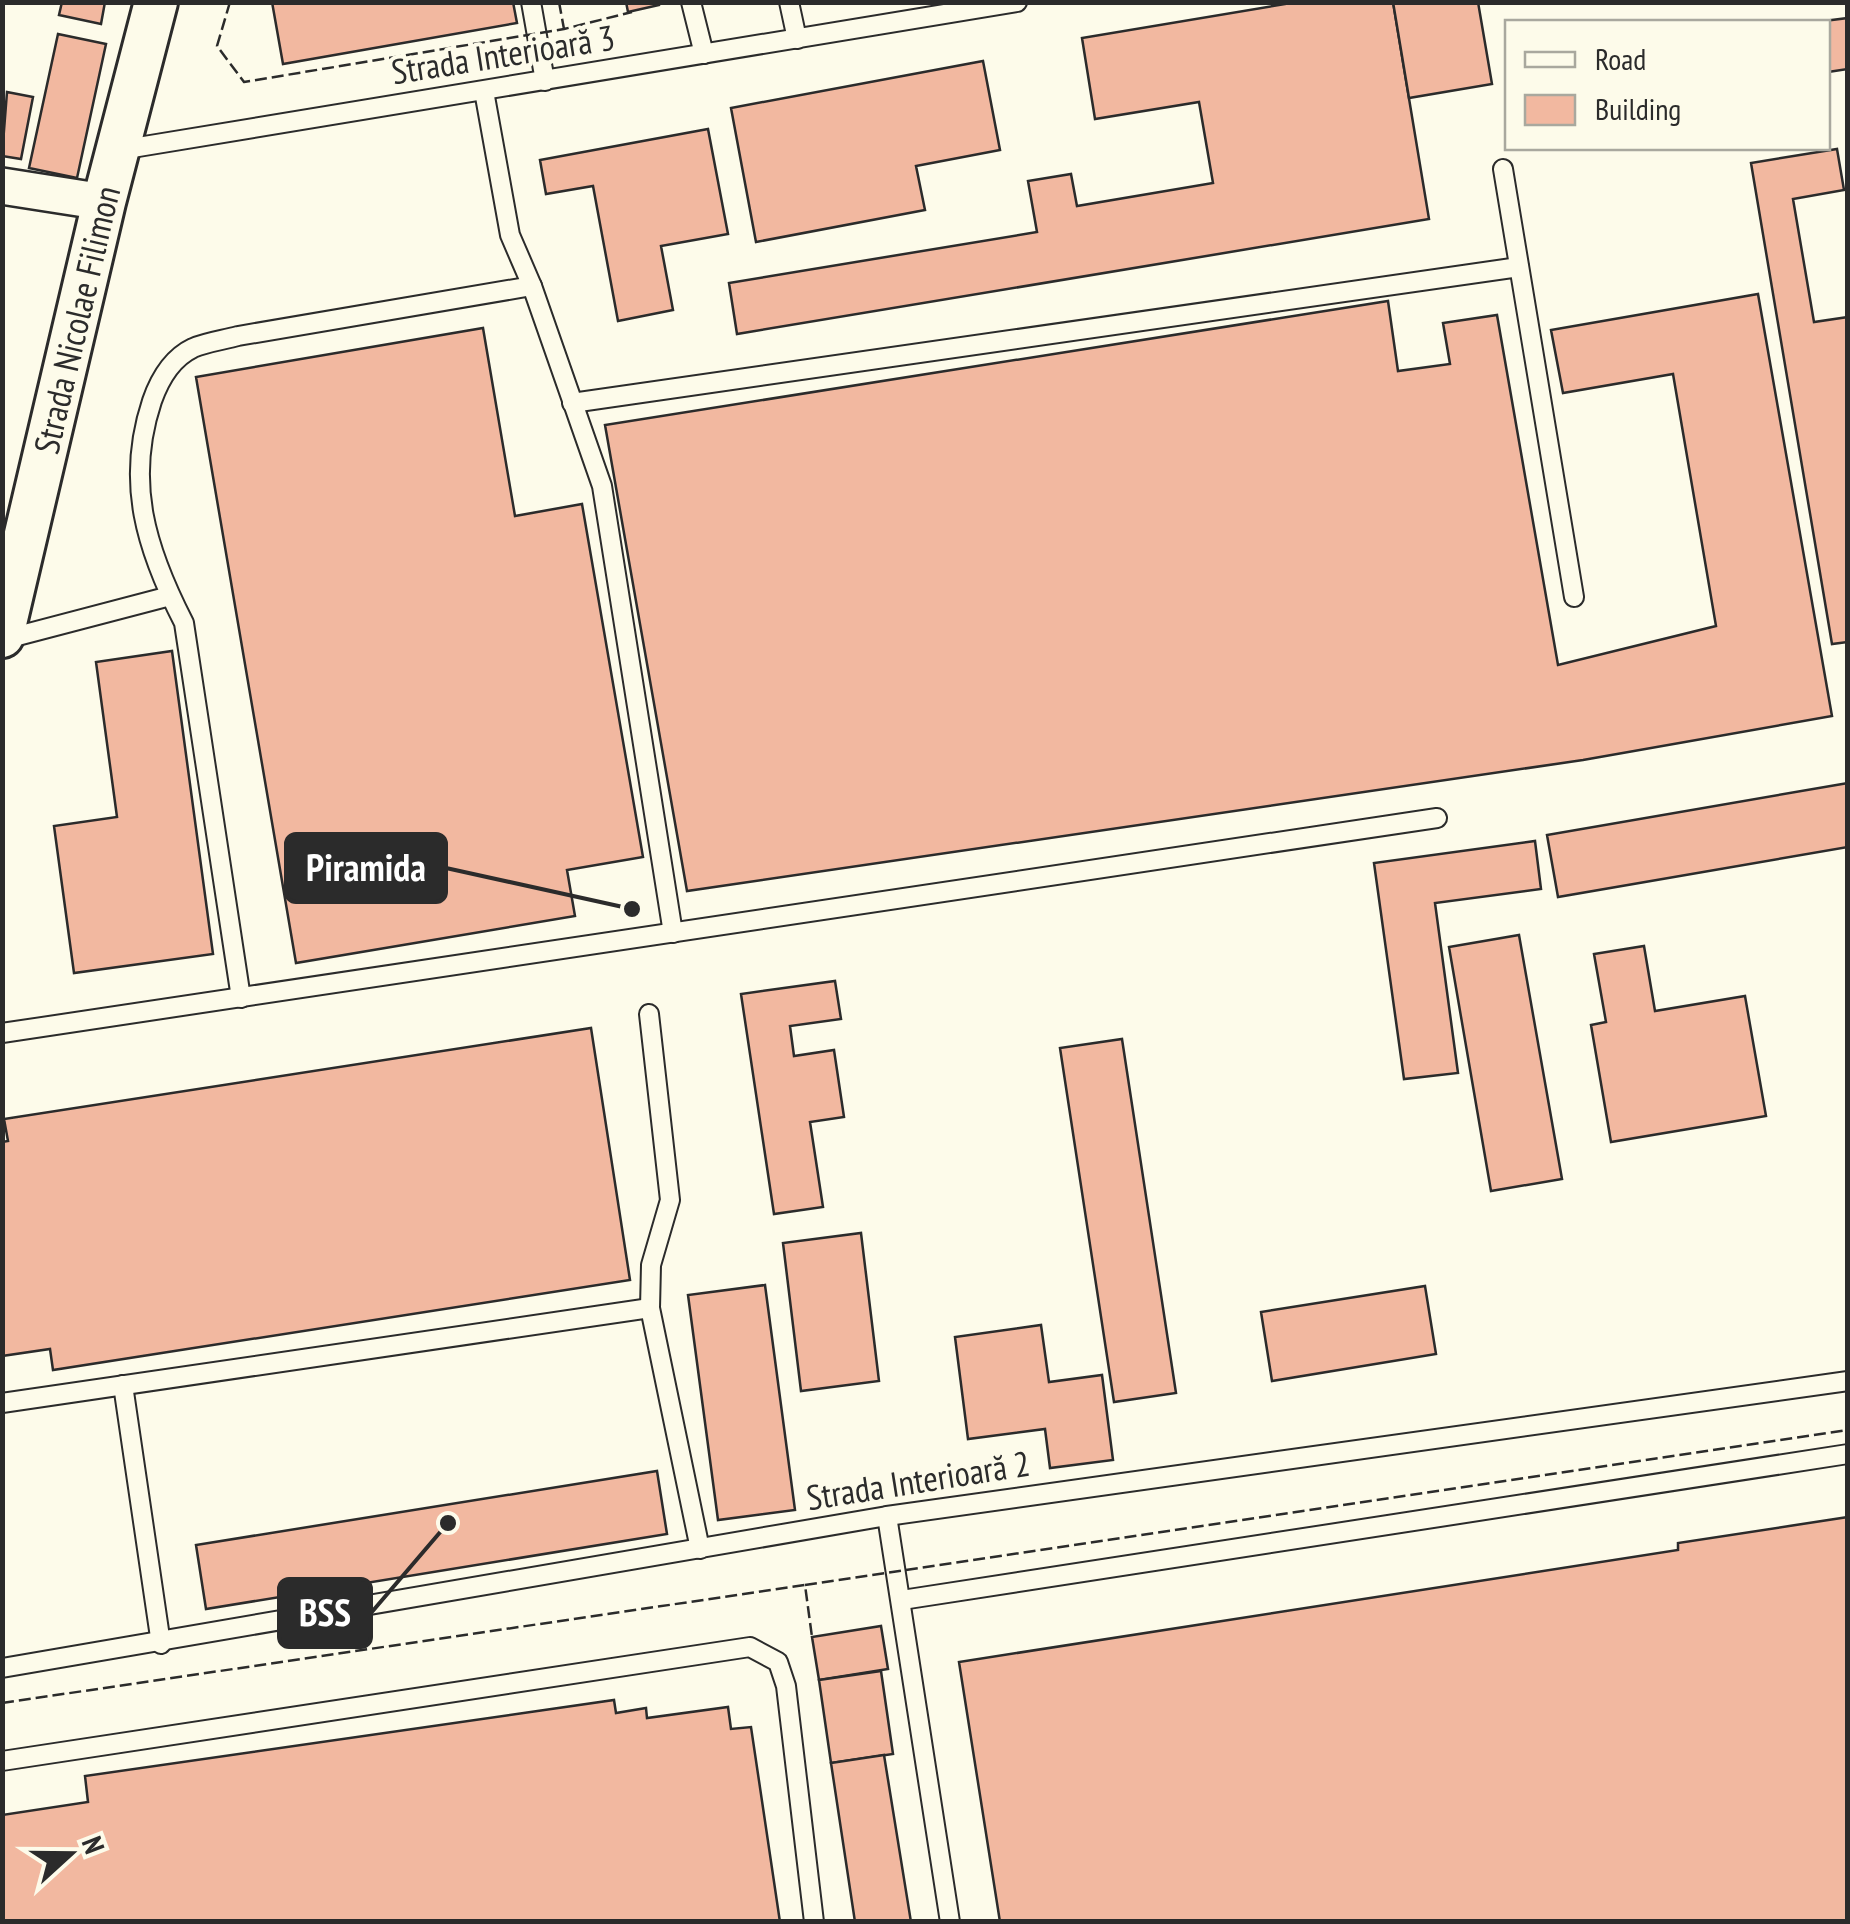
<svg xmlns="http://www.w3.org/2000/svg" width="1850" height="1924" viewBox="0 0 1850 1924" font-family="'PT Sans Narrow',sans-serif">
  <style>
    .building { fill: #f2b8a0; stroke: #2b2b2b; stroke-width: 2.5 }
    .lines { fill: none; stroke-linecap: round; stroke-linejoin: round }
    .service-casing { stroke: #2b2b2b; stroke-width: 22 }
    .minor-casing { stroke: #2b2b2b; stroke-width: 40 }
    .tertiary-casing { stroke: #2b2b2b; stroke-width: 48 }
    .service { stroke: #fdfbea; stroke-width: 18 }
    .minor { stroke: #fdfbea; stroke-width: 35 }
    .tertiary { stroke: #fdfbea; stroke-width: 42 }
    .fence { stroke: #2b2b2b; stroke-width: 2.5; stroke-dasharray: 12 5; stroke-linecap: butt }
    .labels { text-anchor: middle; dominant-baseline: central; stroke-width: 8; stroke-linejoin: round; paint-order: stroke }
    .street-label { font-size: 35px; fill: #2b2b2b; stroke: #fdfbea }
    .leader { fill: none; stroke: #2b2b2b; stroke-width: 4 }
    .callout-dot { fill: #2b2b2b; stroke: #fdfbea; stroke-width: 4 }
    .callout { fill: #2b2b2b; stroke: #2b2b2b; stroke-width: 4 }
    .callout-label { font-size: 38px; text-anchor: middle; font-weight: bold; fill: #fff }
  </style>
  <rect width="100%" height="100%" fill="#fdfbea"/>
  <!-- building -->
  <g class="building">
    <polygon points="62,2 105,2 101,24 59,15"/>
    <polygon points="272,2 513,2 517,23 283,64"/>
    <polygon points="626,2 659,2 659,5 628,12"/>
    <polygon points="1297,2 1393,2 1429,219 737,334 729,283 1037,232 1028,181 1071,174 1077,206 1213,183 1199,102 1095,119 1082,38"/>
    <polygon points="1393,2 1478,2 1492,84 1409,98"/>
    <polygon points="1848,18 1848,69 1828,72 1828,22 1816,22"/>
    <polygon points="58,34 106,44 77,178 29,168"/>
    <polygon points="983,61 1000,150 916,166 925,210 756,242 731,108"/>
    <polygon points="7,92 33,97 21,159 2,156"/>
    <polygon points="708,129 728,234 661,246 673,310 618,321 593,186 546,194 540,160"/>
    <polygon points="1837,149 1844,190 1793,199 1814,322 1848,317 1848,642 1832,644 1751,163"/>
    <polygon points="1758,294 1832,716 1583,760 687,891 605,425 1388,301 1398,371 1450,364 1443,323 1497,315 1558,665 1716,626 1673,374 1563,393 1551,330"/>
    <polygon points="483,328 515,516 582,504 643,857 567,870 575,916 296,963 196,377"/>
    <polygon points="172,651 213,954 74,973 54,826 117,817 96,662"/>
    <polygon points="1848,783 1848,847 1558,897 1547,835"/>
    <polygon points="1535,841 1541,889 1435,903 1458,1073 1404,1079 1374,863"/>
    <polygon points="1519,935 1562,1179 1491,1191 1449,947"/>
    <polygon points="1644,946 1655,1011 1745,996 1766,1116 1611,1142 1591,1025 1606,1022 1594,954"/>
    <polygon points="835,981 841,1019 790,1026 794,1056 834,1050 844,1117 810,1122 823,1207 774,1214 741,994"/>
    <polygon points="591,1028 630,1280 53,1370 50,1349 2,1356 2,1142 8,1141 4,1119"/>
    <polygon points="1122,1039 1176,1393 1114,1402 1060,1048"/>
    <polygon points="861,1233 879,1381 801,1391 783,1243"/>
    <polygon points="765,1285 795,1510 718,1520 688,1295"/>
    <polygon points="1425,1286 1436,1354 1272,1381 1261,1312"/>
    <polygon points="1041,1325 1049,1382 1102,1375 1113,1460 1050,1468 1045,1429 968,1439 955,1337"/>
    <polygon points="657,1471 667,1534 206,1609 196,1545"/>
    <polygon points="1848,1517 1848,1922 1000,1922 959,1662 1678,1550 1678,1543"/>
    <polygon points="881,1626 888,1669 819,1680 812,1637"/>
    <polygon points="881,1671 893,1754 831,1763 819,1680"/>
    <polygon points="614,1700 616,1713 646,1708 647,1718 728,1707 731,1729 751,1727 780,1922 2,1922 2,1815 88,1802 85,1776"/>
    <polygon points="884,1755 911,1922 855,1922 831,1763"/>
  </g>
  <g class="lines">
    <defs>
      <g id="service">
        <polyline points="531,2 545,81"/>
        <polyline points="691,2 704,54"/>
        <polyline points="789,2 797,39"/>
        <polyline points="484,91 510,235 532,286 602,486 673,933"/>
        <polyline points="120,150 1017,2"/>
        <polyline points="1503,169 1574,597"/>
        <polyline points="572,403 1519,267"/>
        <polyline points="2,640 170,596"/>
        <path d="M 241,998 L 184,623 C 146,549 125,482 152,401 C 159,381 172,358 193,348 C 207,342 224,340 238,336 L 532,286"/>
        <polyline points="649,1014 670,1200 651,1265 650,1308 700,1549"/>
        <polyline points="2,1033 1437,818"/>
        <polyline points="123,1385 161,1644"/>
        <polyline points="2,1403 650,1308"/>
        <polyline points="887,1516 950,1922"/>
        <polyline points="902,1600 1848,1454"/>
        <polyline points="2,1668 887,1516 1848,1381"/>
        <polyline points="2,1761 750,1647 778,1662 786,1686 814,1922"/>
      </g>
      <polyline id="minor" points="2,186 104,202"/>
      <g id="tertiary">
        <path id="s1" d="M 2,636 L 104,202 L 156,2"/>
      </g>
    </defs>
    <!-- service casing -->
    <use href="#service" class="service-casing"/>
    <!-- minor casing -->
    <use href="#minor" class="minor-casing"/>
    <!-- tertiary casing -->
    <use href="#tertiary" class="tertiary-casing"/>
    <!-- service -->
    <use href="#service" class="service"/>
    <!-- minor -->
    <use href="#minor" class="minor"/>
    <!-- tertiary -->
    <use href="#tertiary" class="tertiary"/>
    <!-- fence -->
    <g class="fence">
      <polyline points="230,2 217,46 244,82 564,29 632,12"/>
      <polyline points="559,2 564,29"/>
      <polyline points="805,1585 1848,1430"/>
      <polyline points="2,1703 805,1585 812,1637"/>
    </g>
  </g>
  <g class="labels">
    <!-- street labels -->
    <g class="street-label">
      <text transform="translate(503 54) rotate(-9)">Strada Interioară 3</text>
      <text stroke="none"><textPath href="#s1" startOffset="325">Strada Nicolae Filimon</textPath></text>
      <text transform="translate(918 1480) rotate(-9)">Strada Interioară 2</text>
    </g>
  </g>
  <!-- callouts -->
  <path class="leader" d="M632 909L446 868M448 1523L371 1613"/>
  <g class="callout-dot">
    <circle cx="632" cy="909" r="10"/>
    <circle cx="448" cy="1523" r="10"/>
  </g>
  <g class="callout">
    <rect x="286" y="834" width="160" height="68" rx="10"/>
    <rect x="279" y="1579" width="92" height="68" rx="10"/>
  </g>
  <g class="callout-label">
    <text x="366" y="881">Piramida</text>
    <text x="325" y="1626">BSS</text>
  </g>
  <!-- border -->
  <rect width="1850" height="1924" fill="none" stroke="#2b2b2b" stroke-width="10"/>
  <!-- legend -->
  <rect x="1505" y="20" width="325" height="130" fill="#fdfbea" stroke="#a9a89e" stroke-width="2.5"/>
  <rect x="1525" y="52" width="50" height="15" fill="#fdfbea" stroke="#a9a89e" stroke-width="2.5"/>
  <text x="1595" y="70" font-size="30" fill="#2b2b2b">Road</text>
  <rect x="1525" y="95" width="50" height="30" fill="#f2b8a0" stroke="#a9a89e" stroke-width="2.5"/>
  <text x="1595" y="120" font-size="30" fill="#2b2b2b">Building</text>
  <!-- north arrow -->
  <g transform="translate(70 1854) rotate(69)" stroke="#fdfbea" stroke-width="8" paint-order="stroke">
  <path d="M0-8L18 38L0 25L-18 38Z" fill="#2b2b2b"/>
  <text y="-15" font-size="28" font-weight="bold" text-anchor="middle" fill="#2b2b2b">N</text>
  </g>
</svg>
